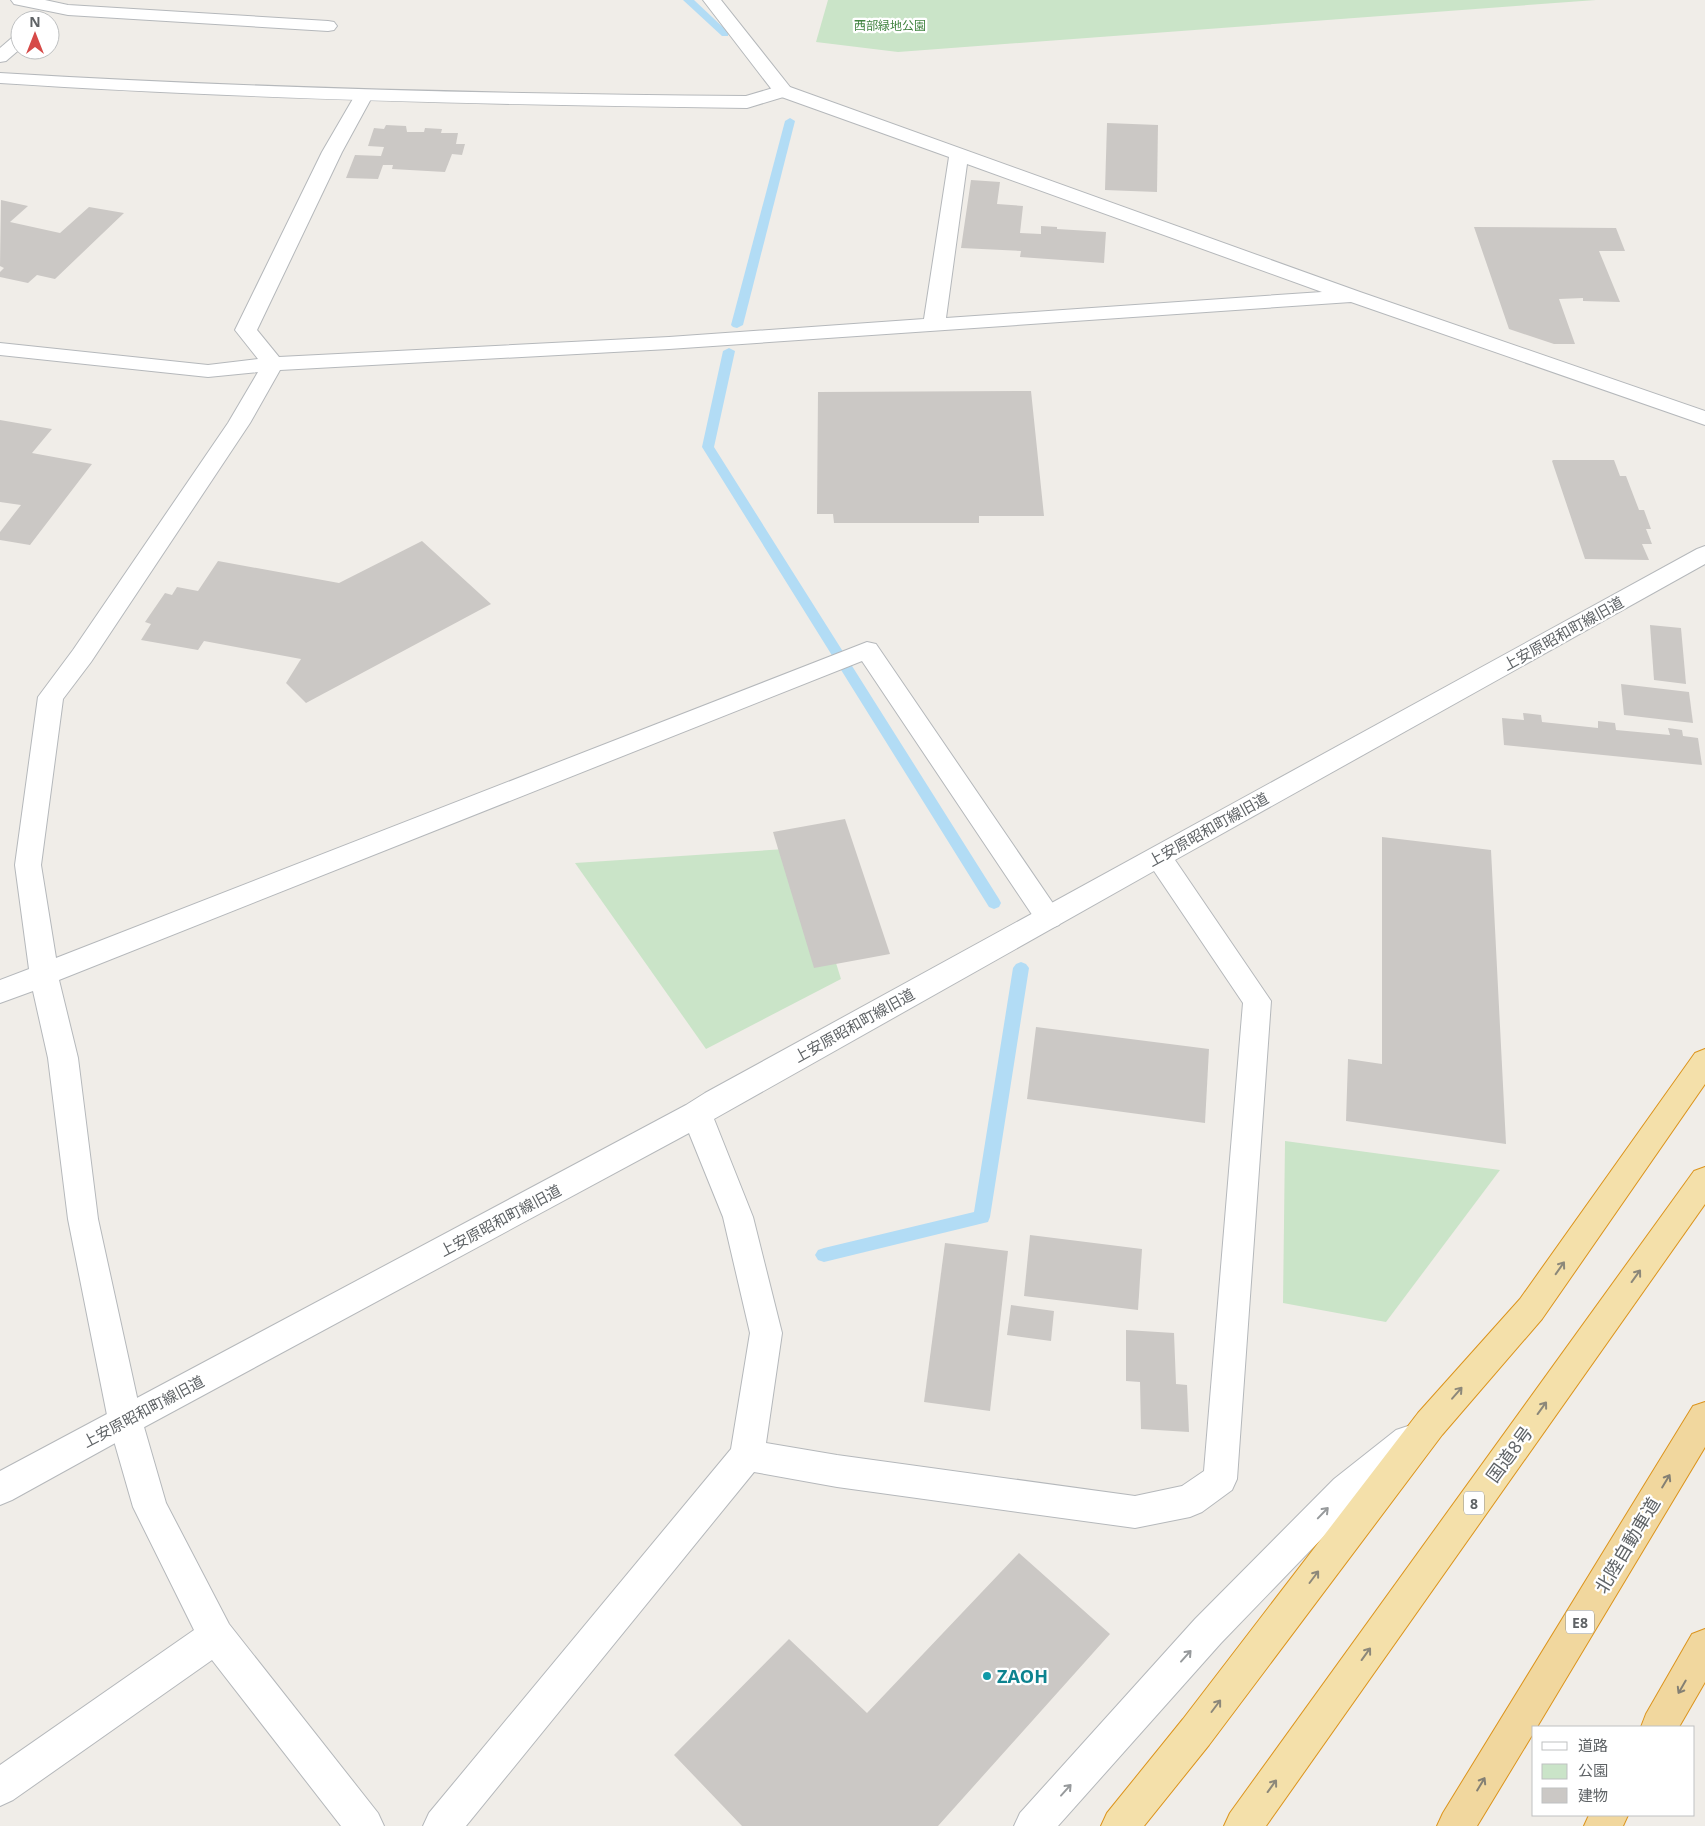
<svg xmlns="http://www.w3.org/2000/svg" width="1705" height="1826" viewBox="0 0 1705 1826" font-family="'Open Sans','Noto Sans JP',sans-serif">
  <style>
    .green { fill: #cae4c8 }
    .lines { fill: none; stroke-linecap: round; stroke-linejoin: round }
    .stream { fill: #b2dcf5; fill-rule: evenodd }
    .building { fill: #cbc8c5 }
    .minor-casing { stroke: #b5b8bb; stroke-width: 2 }
    .tertiary-casing { stroke: #b5b8bb; stroke-width: 2 }
    .trunk-casing { stroke: #dc941c; stroke-width: 2 }
    .motorway-casing { stroke: #dc941c; stroke-width: 2 }
    .minor { fill: #fff; fill-rule: evenodd }
    .tertiary { fill: #fff; fill-rule: evenodd }
    .trunk { fill: #f4e0aa; fill-rule: evenodd }
    .motorway { fill: #f1d79e; fill-rule: evenodd }
    .oneway { stroke: #8c887a }
    .oneway2 { stroke: #848074 }
    .oneway3 { stroke: #979a9c }
    .culture-dot { fill: #0f9aa8; stroke: #fff; stroke-width: 2 }
    .labels { text-anchor: middle; dominant-baseline: central; stroke-width: 4.5; stroke-linejoin: round; paint-order: stroke }
    .far-park-label { font-size: 12px; fill: #428441; stroke: #fff }
    .shield { fill: #fff; stroke: #8f9294; stroke-width: 1 }
    .shield-label { font-size: 14px; font-weight: bold; fill: #5f6366 }
    .street-label { font-size: 15px; fill: #5f6366; stroke: #fff }
    .near-street-label { font-size: 18px; fill: #5f6366; stroke: #fff }
    .near-culture-label { font-size: 18px; font-weight: bold; fill: #0d838f; stroke: #fff; text-anchor: start }
  </style>
  <rect width="100%" height="100%" fill="#f0ede8"/>
  <!-- green -->
  <g class="green">
    <polygon points="828,0 1596,0 898,52 816,42"/>
    <polygon points="800,848 841,979 706,1049 575,863"/>
    <polygon points="1285,1141 1500,1170 1386,1322 1283,1303"/>
  </g>
  <g class="lines">
    <!-- stream -->
    <g class="stream">
      <polygon points="683,0 694,0 728,32 728,36 722,36"/>
      <polygon points="790,118 795,121 743,325 737,328 733,327 731,325 785,121"/>
      <polygon points="729,348 735,351 714,447 999,899 1001,903 999,907 994,909 989,907 702,447 723,351"/>
      <polygon points="1021,962 1026,964 1029,968 990,1217 988,1222 824,1262 818,1260 815,1255 818,1250 824,1248 974,1212 1013,968 1016,964"/>
    </g>
  </g>
  <!-- building -->
  <g class="building">
    <polygon points="1107,123 1158,125 1157,192 1105,190"/>
    <polygon points="386,125 406,126 407,132 424,132 425,128 442,129 441,133 458,133 456,144 465,144 462,155 452,154 445,172 392,169 393,165 383,165 378,179 346,178 355,155 381,156 384,147 368,146 374,128 384,129"/>
    <polygon points="971,180 1000,182 997,204 1023,206 1020,233 1041,234 1041,226 1057,227 1057,229 1106,232 1104,263 1020,257 1021,251 961,248"/>
    <polygon points="1,200 28,206 10,222 60,233 89,207 124,213 55,279 37,275 28,283 0,277 0,272 4,268 0,266"/>
    <polygon points="1474,227 1616,228 1625,251 1599,251 1620,302 1583,301 1583,298 1559,299 1575,344 1554,344 1509,329"/>
    <polygon points="1031,391 1044,516 979,516 979,523 834,523 833,514 817,514 818,392"/>
    <polygon points="0,420 52,429 32,453 92,464 30,545 0,540 0,532 21,505 0,502"/>
    <polygon points="1553,460 1614,460 1620,476 1626,476 1639,510 1644,510 1651,529 1646,529 1652,544 1642,544 1649,560 1585,559 1552,461"/>
    <polygon points="422,541 491,604 306,703 286,683 301,659 204,641 198,650 141,640 151,624 145,622 165,593 172,595 177,587 198,591 218,561 339,583"/>
    <polygon points="1650,625 1681,628 1686,684 1654,680"/>
    <polygon points="1621,684 1689,692 1693,723 1624,715"/>
    <polygon points="1523,713 1541,715 1542,722 1598,728 1598,721 1615,723 1616,730 1670,735 1668,728 1682,730 1683,736 1698,738 1702,765 1504,745 1502,718 1524,720"/>
    <polygon points="845,819 890,954 814,968 773,832"/>
    <polygon points="1382,837 1491,850 1506,1144 1346,1121 1348,1059 1382,1064"/>
    <polygon points="1036,1027 1209,1049 1205,1123 1027,1099"/>
    <polygon points="1030,1235 1142,1249 1138,1310 1024,1296"/>
    <polygon points="945,1243 1008,1251 990,1411 924,1402"/>
    <polygon points="1011,1305 1054,1311 1051,1341 1007,1335"/>
    <polygon points="1126,1330 1174,1333 1176,1384 1187,1385 1189,1432 1141,1429 1140,1382 1126,1381"/>
    <polygon points="1019,1553 1110,1634 938,1826 742,1826 674,1755 789,1639 867,1713"/>
  </g>
  <g class="lines">
    <defs>
      <g id="minor">
        <polygon points="11,0 45,0 68,5 328,21 334,22 337,26 334,30 328,31 68,15 14,4"/>
        <path d="M 703,0 L 721,0 L 790,87 L 1360,292 L 1705,411 L 1705,425 L 1351,302 L 669,349 L 280,370 L 250,423 L 91,662 L 63,699 L 41,865 L 56,958 L 867,642 L 876,644 L 1063,918 L 1059,925 L 1049,929 L 1039,925 L 862,661 L 59,980 L 78,1058 L 98,1219 L 142,1420 L 166,1503 L 229,1624 L 378,1813 L 384,1826 L 341,1826 L 212,1660 L 13,1800 L 0,1806 L 0,1765 L 194,1630 L 133,1507 L 108,1420 L 68,1219 L 48,1058 L 33,991 L 0,1003 L 0,980 L 29,969 L 15,865 L 38,697 L 73,650 L 228,423 L 258,372 L 208,377 L 0,355 L 0,343 L 208,365 L 258,359 L 235,330 L 322,152 L 354,97 L 356,93 L 363,91 L 370,93 L 372,97 L 342,152 L 257,330 L 279,357 L 669,337 L 924,319 L 949,157 L 776,95 ZM 967,164 L 1322,292 L 946,318 Z"/>
        <polygon points="20,35 20,49 6,61 0,62 0,48 14,36"/>
        <polygon points="1408,1426 1420,1430 1425,1441 1420,1452 1358,1501 1221,1643 1058,1826 1014,1826 1020,1813 1195,1619 1334,1479 1396,1430"/>
      </g>
      <g id="tertiary">
        <path d="M 0,73 C 248,88 497,94 746,96 L 783,85 L 790,87 L 792,91 L 790,95 L 747,108 C 498,105 249,99 0,83 Z"/>
        <path d="M 1705,546 L 1705,564 L 1175,860 L 1271,1001 L 1237,1479 L 1232,1490 L 1202,1512 L 1190,1517 L 1135,1528 L 837,1487 L 754,1472 L 466,1826 L 423,1826 L 429,1813 L 731,1449 L 750,1333 L 723,1217 L 689,1133 L 137,1431 L 12,1500 L 0,1505 L 0,1471 L 686,1105 L 705,1093 L 1697,549 ZM 1154,871 L 1243,1003 L 1204,1471 L 1182,1486 L 1135,1496 L 837,1455 L 766,1443 L 782,1333 L 753,1217 L 714,1119 Z"/>
      </g>
      <g id="trunk">
        <polygon points="1705,1049 1705,1084 1542,1319 1442,1435 1209,1745 1144,1826 1101,1826 1107,1813 1183,1719 1418,1413 1520,1299 1695,1053"/>
        <polygon points="1705,1167 1705,1204 1266,1826 1224,1826 1230,1813 1694,1171"/>
      </g>
      <g id="motorway">
        <polygon points="1705,1402 1705,1447 1537,1727 1534,1727 1534,1732 1477,1826 1437,1826 1443,1813 1693,1406"/>
        <polygon points="1705,1629 1705,1682 1679,1727 1641,1727 1646,1714 1692,1634"/>
        <polygon points="1589,1815 1628,1815 1623,1826 1584,1826"/>
      </g>
    </defs>
    <!-- minor casing -->
    <use href="#minor" class="minor-casing"/>
    <!-- tertiary casing -->
    <use href="#tertiary" class="tertiary-casing"/>
    <!-- trunk casing -->
    <use href="#trunk" class="trunk-casing"/>
    <!-- motorway casing -->
    <use href="#motorway" class="motorway-casing"/>
    <!-- minor -->
    <use href="#minor" class="minor"/>
    <!-- tertiary -->
    <use href="#tertiary" class="tertiary"/>
    <!-- trunk -->
    <use href="#trunk" class="trunk"/>
    <!-- motorway -->
    <use href="#motorway" class="motorway"/>
  </g>
  <!-- one-way arrows -->
  <defs><path id="oneway-shaft" d="M-6 0H5M1.5-3L5.5 0L1.5 3" fill="none" stroke-width="1.6" stroke-linecap="round" stroke-linejoin="round" transform="scale(1.25)"/></defs>
  <g class="oneway">
    <use href="#oneway-shaft" transform="translate(1560 1268) rotate(-55)"/>
    <use href="#oneway-shaft" transform="translate(1636 1276) rotate(-54)"/>
    <use href="#oneway-shaft" transform="translate(1457 1393) rotate(-49)"/>
    <use href="#oneway-shaft" transform="translate(1542 1408) rotate(-54)"/>
    <use href="#oneway-shaft" transform="translate(1314 1577) rotate(-53)"/>
    <use href="#oneway-shaft" transform="translate(1366 1654) rotate(-54)"/>
    <use href="#oneway-shaft" transform="translate(1216 1706) rotate(-53)"/>
    <use href="#oneway-shaft" transform="translate(1272 1786) rotate(-54)"/>
  </g>
  <g class="oneway2">
    <use href="#oneway-shaft" transform="translate(1666 1481) rotate(-59)"/>
    <use href="#oneway-shaft" transform="translate(1682 1687) rotate(120)"/>
    <use href="#oneway-shaft" transform="translate(1481 1784) rotate(-59)"/>
  </g>
  <g class="oneway3">
    <use href="#oneway-shaft" transform="translate(1323 1513) rotate(-46)"/>
    <use href="#oneway-shaft" transform="translate(1186 1656) rotate(-48)"/>
    <use href="#oneway-shaft" transform="translate(1066 1790) rotate(-48)"/>
  </g>
  <!-- markers -->
  <circle class="culture-dot" cx="987" cy="1676" r="5"/>
  <g class="labels">
    <!-- far-park labels -->
    <g class="far-park-label">
      <text x="890" y="25">西部緑地公園</text>
    </g>
    <!-- shield labels -->
    <g class="shield">
      <rect x="1464" y="1491.5" width="20" height="23" rx="4"/>
      <rect x="1566" y="1610.5" width="28" height="23" rx="4"/>
    </g>
    <g class="shield-label">
      <text x="1474" y="1503">8</text>
      <text x="1580" y="1622">E8</text>
    </g>
    <!-- street labels -->
    <g class="street-label">
      <text transform="translate(1563 633) rotate(-29)">上安原昭和町線旧道</text>
      <text transform="translate(1208 829) rotate(-29)">上安原昭和町線旧道</text>
      <text transform="translate(854 1025) rotate(-29)">上安原昭和町線旧道</text>
      <text transform="translate(500 1220) rotate(-28)">上安原昭和町線旧道</text>
      <text transform="translate(143 1411) rotate(-28)">上安原昭和町線旧道</text>
    </g>
    <!-- near-street labels -->
    <g class="near-street-label">
      <text transform="translate(1509 1454) rotate(-54)">国道8号</text>
      <text transform="translate(1627 1545) rotate(-59)">北陸自動車道</text>
    </g>
    <!-- near-culture labels -->
    <g class="near-culture-label">
      <text x="997" y="1676">ZAOH</text>
    </g>
  </g>
  <!-- legend -->
  <rect x="1532" y="1726" width="162" height="90" fill="#ffffff" stroke="#bfc1c2"/>
  <rect x="1542" y="1742" width="25" height="8" fill="#ffffff" stroke="#bfc1c2"/>
  <text x="1578" y="1751" font-size="15" fill="#5f6366">道路</text>
  <rect x="1542" y="1764" width="25" height="15" fill="#cae4c8" stroke="#bfc1c2"/>
  <text x="1578" y="1776" font-size="15" fill="#5f6366">公園</text>
  <rect x="1542" y="1788" width="25" height="15" fill="#cbc8c5" stroke="#bfc1c2"/>
  <text x="1578" y="1801" font-size="15" fill="#5f6366">建物</text>
  <!-- north arrow -->
  <g transform="translate(35 35)"><circle r="24" fill="#ffffff" stroke="#bfc1c2"/>
  <path d="M0-4L9 19L0 12L-9 19Z" fill="#d64a48"/>
  <text y="-8" font-size="14" font-weight="bold" text-anchor="middle" fill="#5f6366">N</text>
  </g>
</svg>
